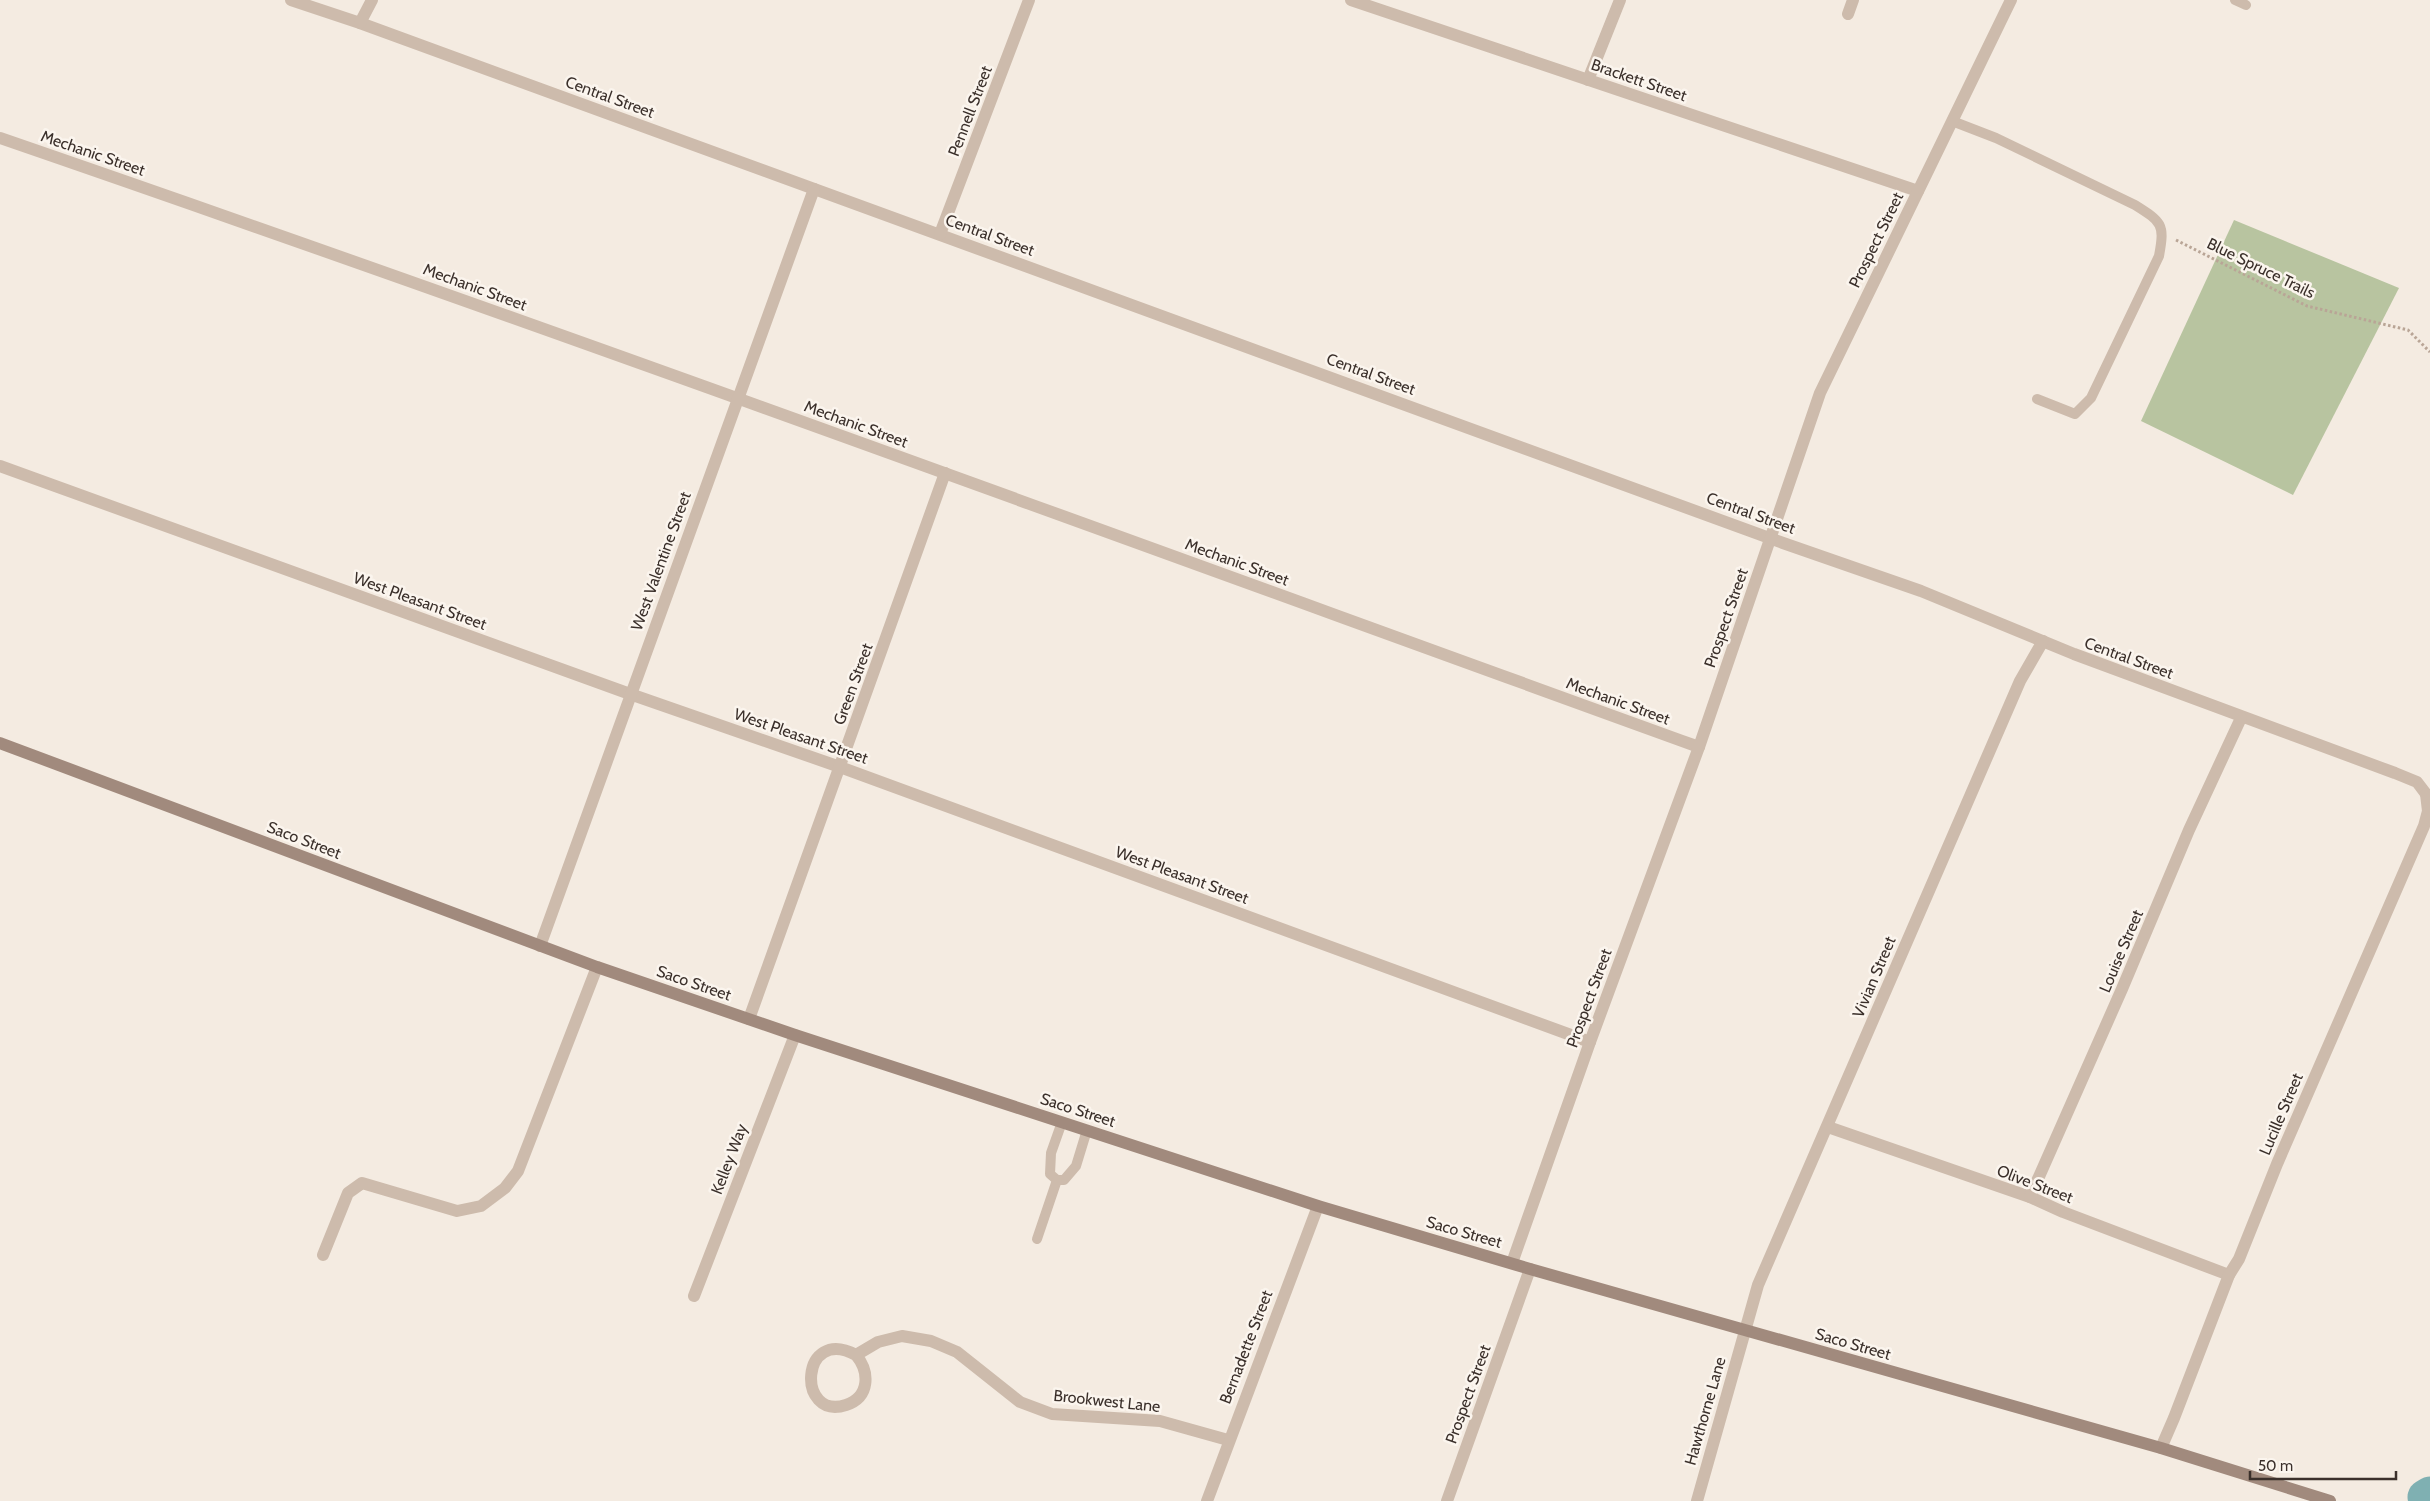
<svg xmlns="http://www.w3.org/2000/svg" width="2430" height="1501" viewBox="0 0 2430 1501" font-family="Cabin,sans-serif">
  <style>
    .green { fill: #b8c4a0 }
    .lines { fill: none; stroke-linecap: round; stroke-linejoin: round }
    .river { stroke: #7fb0b2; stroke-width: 35 }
    .path { stroke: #b9a596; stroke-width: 3; stroke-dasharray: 2.5 2.5; stroke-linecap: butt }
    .service { stroke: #cdbbac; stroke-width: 10 }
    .minor { stroke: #cdbbac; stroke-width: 12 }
    .secondary { stroke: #a18a7d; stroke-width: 12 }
    .labels { text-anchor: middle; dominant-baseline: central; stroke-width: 5; stroke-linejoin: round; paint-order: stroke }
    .street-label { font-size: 16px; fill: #3b302b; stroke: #fbf5ee }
  </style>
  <rect width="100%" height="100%" fill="#f4ebe1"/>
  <!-- green -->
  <polygon class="green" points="2234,220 2399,288 2293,495 2141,421"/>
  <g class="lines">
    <!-- river -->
    <polyline class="river" points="2425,1497 2430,1494"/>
    <!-- path -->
    <polyline class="path" points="2176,240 2307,306 2408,330 2430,352"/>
    <!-- service -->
    <g class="service">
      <polyline points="2235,0 2246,5"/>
      <path d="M 1952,121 L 1996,138 L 2135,205 C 2162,222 2165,224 2159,256 L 2091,398 L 2075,414 L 2037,399"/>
      <polyline points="1062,1122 1051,1153 1050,1174 1057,1180 1064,1180 1076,1166 1087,1130"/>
      <polyline points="1037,1239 1057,1180"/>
    </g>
    <!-- minor -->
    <g class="minor">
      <polyline points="291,0 360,23 1783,543 1921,591 2074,654 2395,773 2417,782 2426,794 2430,796"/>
      <polyline points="1351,0 1918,191"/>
      <polyline points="1848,14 1853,0"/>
      <polyline points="360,23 372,0"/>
      <polyline points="1588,80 1620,0"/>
      <path d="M 0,138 C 569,334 1133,542 1699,747"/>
      <polyline points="940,234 1029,0"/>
      <polyline points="0,466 630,694 840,767 1590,1042"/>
      <polyline points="540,946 814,189"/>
      <polyline points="749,1019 945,473"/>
      <polyline points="1828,1127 2030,1197 2063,1212 2229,1275"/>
      <polyline points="2030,1197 2122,989 2189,830 2241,718"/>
      <polyline points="323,1255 348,1193 362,1183 457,1211 481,1206 505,1188 518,1171 597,967"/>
      <polyline points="1512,1263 1590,1042 1699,747 1820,393 2011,0"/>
      <polyline points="694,1296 795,1035"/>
      <path d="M 856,1355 C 870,1372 870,1397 846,1405 C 796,1421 800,1325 856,1355 L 878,1342 L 902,1336 L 931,1341 L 957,1352 L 1020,1402 L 1052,1414 L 1160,1421 L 1228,1440"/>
      <polyline points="2161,1448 2174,1418 2229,1275 2239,1259 2277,1164 2424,826 2428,811 2426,794"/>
      <polyline points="1207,1501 1318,1206"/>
      <polyline points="1447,1501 1530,1269"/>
      <polyline points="1697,1501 1758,1285 2020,681 2043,641"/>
    </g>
    <!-- secondary -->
    <polyline class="secondary" points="0,743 597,967 795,1035 1318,1206 1530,1269 2161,1448 2330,1501"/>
  </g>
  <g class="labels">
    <!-- street labels -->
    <g class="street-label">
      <text transform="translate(1639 80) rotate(19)">Brackett Street</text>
      <text transform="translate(610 97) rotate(20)">Central Street</text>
      <text transform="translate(970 111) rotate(-69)">Pennell Street</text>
      <text transform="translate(93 153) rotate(19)">Mechanic Street</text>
      <text transform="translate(990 235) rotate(20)">Central Street</text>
      <text transform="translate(1876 240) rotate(-64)">Prospect Street</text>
      <text transform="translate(2261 268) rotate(26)">Blue Spruce Trails</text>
      <text transform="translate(475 287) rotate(20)">Mechanic Street</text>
      <text transform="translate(1371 374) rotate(20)">Central Street</text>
      <text transform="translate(856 424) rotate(20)">Mechanic Street</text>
      <text transform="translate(1751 513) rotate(20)">Central Street</text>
      <text transform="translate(661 561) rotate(-70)">West Valentine Street</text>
      <text transform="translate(1237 562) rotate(20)">Mechanic Street</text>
      <text transform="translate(420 601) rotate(20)">West Pleasant Street</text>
      <text transform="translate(1726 618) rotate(-71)">Prospect Street</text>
      <text transform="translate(2129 658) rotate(20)">Central Street</text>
      <text transform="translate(853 684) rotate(-70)">Green Street</text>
      <text transform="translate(1618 701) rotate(20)">Mechanic Street</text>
      <text transform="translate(801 736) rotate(19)">West Pleasant Street</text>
      <text transform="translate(304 840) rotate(21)">Saco Street</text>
      <text transform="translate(1182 875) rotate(20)">West Pleasant Street</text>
      <text transform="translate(2121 951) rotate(-67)">Louise Street</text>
      <text transform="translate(1874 977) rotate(-67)">Vivian Street</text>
      <text transform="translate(694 983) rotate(19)">Saco Street</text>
      <text transform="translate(1589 998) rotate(-70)">Prospect Street</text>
      <text transform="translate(1078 1110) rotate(18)">Saco Street</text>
      <text transform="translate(2281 1114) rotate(-67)">Lucille Street</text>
      <text transform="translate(729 1159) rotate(-69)">Kelley Way</text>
      <text transform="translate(2035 1184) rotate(21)">Olive Street</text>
      <text transform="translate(1464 1232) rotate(16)">Saco Street</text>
      <text transform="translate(1853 1344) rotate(16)">Saco Street</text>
      <text transform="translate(1246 1347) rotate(-69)">Bernadette Street</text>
      <text transform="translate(1468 1394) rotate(-70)">Prospect Street</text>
      <text transform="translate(1107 1401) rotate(6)">Brookwest Lane</text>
      <text transform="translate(1705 1411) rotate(-74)">Hawthorne Lane</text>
    </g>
  </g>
  <!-- scale -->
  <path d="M2250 1471v8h146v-8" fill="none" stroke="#3b302b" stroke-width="2.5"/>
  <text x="2258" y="1471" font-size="15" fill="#3b302b" stroke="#fbf5ee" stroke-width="4" paint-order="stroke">50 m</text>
</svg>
